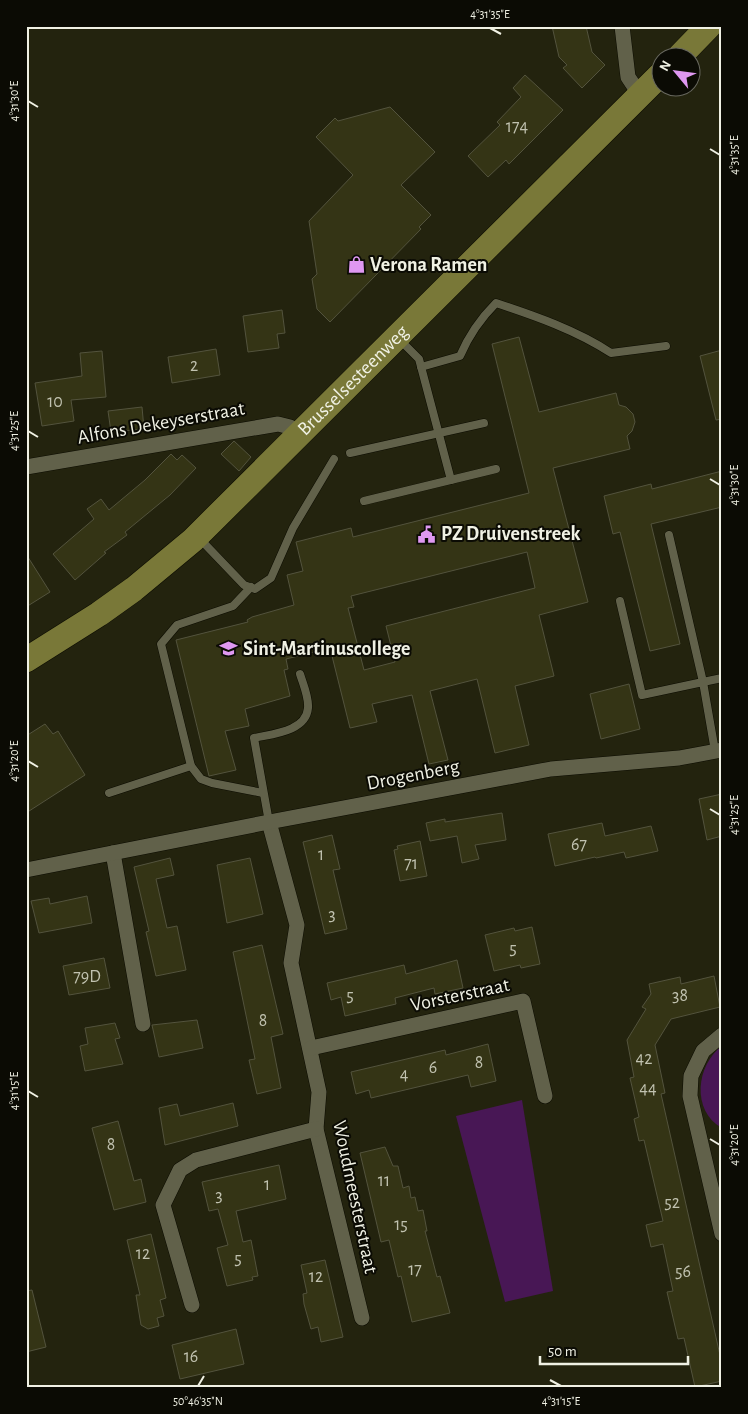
<svg xmlns="http://www.w3.org/2000/svg" width="748" height="1414" viewBox="0 0 748 1414" font-family="'Alegreya Sans',sans-serif">
  <style>
    .green { fill: #481755 }
    .building { fill: #343415; stroke: #53533d; fill-rule: evenodd }
    .lines { fill: none; stroke-linecap: round; stroke-linejoin: round }
    .lane-casing { stroke: #0c0c00; stroke-width: 9 }
    .street-casing { stroke: #0c0c00; stroke-width: 16 }
    .primary-casing { stroke: #0c0c00; stroke-width: 26 }
    .lane { stroke: #61614a; stroke-width: 8 }
    .street { stroke: #61614a; stroke-width: 15 }
    .primary { stroke: #797838; stroke-width: 25 }
    .ticks { fill: none; stroke: #f0f1e4; stroke-width: 2 }
    .labels { text-anchor: middle; dominant-baseline: central; stroke-width: 4; stroke-linejoin: round; paint-order: stroke }
    .number-label { font-size: 18px; fill: #c1c2b0 }
    .poi-label { font-size: 20px; font-weight: bold; fill: #f0f1e4; stroke: #0b0b04; text-anchor: start }
    .street-label { font-size: 20px; fill: #f0f1e4; stroke: #0b0b04 }
    .neatline { fill: none; stroke: #f0f1e4; stroke-width: 2 }
    .ticks-label { font-size: 12px; text-anchor: middle; fill: #f0f1e4 }
  </style>
  <rect width="100%" height="100%" fill="#23230e"/>
  <!-- green -->
  <g class="green">
    <path d="M 722,1046 L 722,1128 C 691,1111 696,1065 722,1046 Z"/>
    <polygon points="522,1100 553,1291 505,1302 456,1116"/>
  </g>
  <!-- building -->
  <g class="building">
    <polygon points="552,26 586,26 592,52 605,65 582,88 563,68 567,65 559,57"/>
    <polygon points="525,75 563,110 509,164 506,160 488,177 468,156 500,125 497,122 521,97 513,88"/>
    <polygon points="390,107 435,152 401,185 431,215 419,227 421,229 330,322 317,309 312,279 317,274 309,221 353,175 316,137 335,118 338,121"/>
    <polygon points="282,310 285,333 277,334 279,348 248,352 243,316"/>
    <path d="M 519,337 L 539,412 L 616,393 L 619,405 L 626,407 L 633,414 L 635,422 L 632,431 L 627,436 L 630,449 L 553,468 L 588,602 L 539,615 L 554,676 L 515,686 L 529,745 L 495,753 L 477,679 L 430,691 L 448,760 L 429,764 L 412,695 L 372,704 L 377,722 L 350,728 L 330,648 L 286,659 L 288,669 L 284,670 L 290,696 L 245,709 L 249,726 L 225,731 L 236,770 L 209,776 L 176,640 L 248,622 L 247,620 L 252,617 L 294,605 L 287,575 L 303,571 L 296,542 L 351,528 L 353,537 L 529,493 L 492,344 ZM 527,552 L 535,588 L 386,626 L 395,662 L 364,670 L 348,608 L 354,607 L 351,596 Z"/>
    <polygon points="216,349 220,375 172,383 168,357"/>
    <polygon points="722,350 722,419 716,420 700,356"/>
    <polygon points="102,351 106,397 71,400 74,421 42,426 35,383 82,376 80,353"/>
    <polygon points="142,407 144,429 111,432 108,411"/>
    <polygon points="234,441 251,457 239,471 221,454"/>
    <polygon points="171,454 177,460 182,455 196,468 170,495 125,532 127,535 104,552 106,553 75,580 53,554 94,519 87,509 101,499 109,510 145,480"/>
    <polygon points="722,471 722,507 651,524 680,644 650,651 620,532 613,534 604,496 651,484 652,489"/>
    <polygon points="26,554 50,592 26,607"/>
    <polygon points="629,684 640,729 601,739 590,694"/>
    <polygon points="45,724 53,734 58,731 85,775 26,813 26,736"/>
    <polygon points="722,794 722,836 707,840 699,799"/>
    <polygon points="502,813 506,840 475,845 479,859 462,863 457,836 430,841 426,823 445,819 445,822"/>
    <polygon points="602,823 605,836 651,826 658,851 626,858 624,852 596,858 595,857 555,866 548,834"/>
    <polygon points="332,835 340,869 333,870 347,929 325,934 303,842"/>
    <polygon points="420,841 427,876 400,881 394,850 398,849 397,846"/>
    <polygon points="170,858 174,875 156,879 167,928 177,926 186,970 156,976 146,932 149,931 134,867"/>
    <polygon points="250,858 263,914 227,923 217,865"/>
    <polygon points="87,896 92,923 39,933 31,901 49,898 50,904"/>
    <polygon points="532,927 540,964 521,968 520,965 494,971 485,935 514,928 515,931"/>
    <polygon points="262,945 283,1034 271,1037 281,1088 257,1094 249,1060 255,1059 233,952"/>
    <polygon points="104,958 110,988 69,995 63,966"/>
    <polygon points="457,960 463,988 435,994 434,988 395,998 396,1004 345,1016 341,997 331,1000 327,983 404,965 406,974"/>
    <polygon points="714,976 720,1007 671,1019 655,1045 665,1093 661,1094 722,1364 722,1381 695,1387 684,1338 678,1339 667,1292 673,1291 663,1244 651,1247 646,1225 663,1221 644,1140 639,1141 634,1119 639,1117 630,1078 634,1077 627,1040 646,1009 642,1007 651,994 649,984 680,977 681,984"/>
    <polygon points="197,1020 203,1048 159,1057 152,1025"/>
    <polygon points="115,1023 120,1038 115,1039 123,1064 85,1071 80,1046 88,1044 85,1028"/>
    <polygon points="488,1044 496,1081 471,1087 468,1075 371,1098 369,1090 356,1094 351,1072 445,1050 446,1055"/>
    <polygon points="233,1103 238,1126 165,1145 159,1108 177,1104 180,1116"/>
    <polygon points="118,1121 134,1181 141,1179 146,1202 114,1210 92,1128"/>
    <polygon points="385,1147 393,1166 398,1166 403,1188 409,1186 411,1198 415,1197 418,1211 423,1210 427,1231 425,1231 437,1277 440,1276 450,1313 412,1322 401,1276 398,1277 389,1240 381,1242 360,1153"/>
    <polygon points="279,1165 286,1199 236,1211 243,1242 251,1240 258,1276 252,1277 253,1280 227,1286 217,1248 228,1245 218,1209 209,1211 202,1182"/>
    <polygon points="151,1234 166,1298 160,1300 164,1316 157,1318 159,1326 148,1329 141,1325 136,1295 140,1295 127,1240"/>
    <polygon points="325,1260 343,1337 321,1342 318,1327 311,1329 304,1304 303,1294 307,1293 301,1265"/>
    <polygon points="32,1290 46,1347 26,1352 26,1291"/>
    <polygon points="236,1329 244,1364 180,1379 172,1345"/>
  </g>
  <g class="lines">
    <defs>
      <g id="lane">
        <polyline points="399,339 419,359 451,480"/>
        <path d="M 421,367 L 460,356 C 469,335 480,319 496,303 C 535,316 576,330 611,353 L 666,346"/>
        <polyline points="350,453 484,423"/>
        <polyline points="364,501 496,469"/>
        <polyline points="669,535 703,682 722,678"/>
        <polyline points="200,539 244,585 255,589 271,578 293,528 334,459"/>
        <polyline points="620,601 642,695 703,682 715,751"/>
        <polyline points="191,766 201,779 212,783 263,793"/>
        <polyline points="109,793 191,766 161,644 177,625 233,606 251,587"/>
        <path d="M 269,822 L 254,738 C 271,734 306,732 308,708 C 309,697 303,684 300,674"/>
      </g>
      <g id="street">
        <polyline points="622,26 628,77 640,95"/>
        <polyline points="26,467 278,424 290,427 301,435"/>
        <polyline points="269,822 297,925 291,963 319,1092 316,1129 362,1318"/>
        <polyline points="113,853 143,1024"/>
        <polyline points="26,870 269,822 551,769 679,758 722,750"/>
        <polyline points="722,1035 703,1051 691,1076 690,1096 722,1234"/>
        <polyline points="311,1048 523,1001 545,1096"/>
        <polyline points="192,1305 163,1205 180,1170 196,1160 316,1129"/>
      </g>
      <g id="primary">
        <polyline points="678,58 709,26"/>
        <path id="s1" d="M 26,660 L 99,614 L 134,589 L 193,540 L 660,75"/>
      </g>
    </defs>
    <!-- lane casing -->
    <use href="#lane" class="lane-casing"/>
    <!-- street casing -->
    <use href="#street" class="street-casing"/>
    <!-- primary casing -->
    <use href="#primary" class="primary-casing"/>
    <!-- lane -->
    <use href="#lane" class="lane"/>
    <!-- street -->
    <use href="#street" class="street"/>
    <!-- primary -->
    <use href="#primary" class="primary"/>
  </g>
  <!-- ticks -->
  <path class="ticks" d="M 490,28 L 501,34M 28,101 L 38,107M 710,149 L 720,155M 28,431 L 38,437M 710,479 L 720,485M 28,761 L 38,767M 710,809 L 720,815M 28,1091 L 38,1097M 710,1139 L 720,1145M 550,1380 L 561,1386M 198,1386 L 204,1376"/>
  <!-- icons -->
  <defs>
    <symbol id="shop-bare" viewBox="-9 -9 18 18"><path d="M-5-2.5h2.3a2.7 3.5 0 0 1 5.4 0H5L5.5 6h-11ZM-1.5-2.5h3a1.5 2.3 0 0 0-3 0Z" fill="#df98f1" stroke="#0b0b04" stroke-width="2.5" paint-order="stroke"/></symbol>
    <symbol id="civic-bare" viewBox="-9 -9 18 18"><path d="M-.6-6.5H3V-4.5H.6V-3L4-1V1h2V6H-6V1h2V-1L-.6-3ZM-1.2 2.5V6h2.4V2.5Z" fill="#df98f1" stroke="#0b0b04" stroke-width="2.5" paint-order="stroke"/></symbol>
    <symbol id="school-bare" viewBox="-9 -9 18 18"><path d="M0-5L7-2L0 1L-7-2ZM-4 1L0 2.5L4 1V4Q0 6-4 4Z" fill="#df98f1" stroke="#0b0b04" stroke-width="2.5" paint-order="stroke"/></symbol>
  </defs>
  <g fill-rule="evenodd">
    <use href="#shop-bare" x="344" y="252" width="25" height="25"/>
    <use href="#civic-bare" x="414" y="522" width="25" height="25"/>
    <use href="#school-bare" x="216" y="636" width="25" height="25"/>
  </g>
  <g class="labels">
    <!-- number labels -->
    <g class="number-label">
      <text x="517" y="127">174</text>
      <text x="194" y="366">2</text>
      <text x="55" y="402">10</text>
      <text x="579" y="845">67</text>
      <text x="321" y="855">1</text>
      <text x="411" y="864">71</text>
      <text x="332" y="915">3</text>
      <text x="513" y="949">5</text>
      <text x="87" y="977">79D</text>
      <text x="350" y="996">5</text>
      <text x="680" y="996">38</text>
      <text x="263" y="1021">8</text>
      <text x="644" y="1059">42</text>
      <text x="479" y="1063">8</text>
      <text x="433" y="1068">6</text>
      <text x="404" y="1075">4</text>
      <text x="648" y="1089">44</text>
      <text x="111" y="1145">8</text>
      <text x="384" y="1181">11</text>
      <text x="267" y="1185">1</text>
      <text x="219" y="1196">3</text>
      <text x="672" y="1203">52</text>
      <text x="401" y="1225">15</text>
      <text x="143" y="1254">12</text>
      <text x="238" y="1259">5</text>
      <text x="415" y="1270">17</text>
      <text x="683" y="1272">56</text>
      <text x="316" y="1277">12</text>
      <text x="191" y="1357">16</text>
    </g>
    <!-- poi labels -->
    <g class="poi-label">
      <text x="370" y="265">Verona Ramen</text>
      <text x="441" y="534">PZ Druivenstreek</text>
      <text x="243" y="649">Sint-Martinuscollege</text>
    </g>
    <!-- street labels -->
    <g class="street-label">
      <text stroke="none"><textPath href="#s1" startOffset="432">Brusselsesteenweg</textPath></text>
      <text transform="translate(161 423) rotate(-10)">Alfons Dekeyserstraat</text>
      <text transform="translate(413 775) rotate(-11)">Drogenberg</text>
      <text transform="translate(460 995) rotate(-12)">Vorsterstraat</text>
      <text transform="translate(355 1197) rotate(78)">Woudmeesterstraat</text>
    </g>
  </g>
  <!-- border -->
  <rect width="748" height="1414" fill="none" stroke="#0b0b04" stroke-width="55"/>
  <!-- north arrow -->
  <g transform="translate(676 72) rotate(299)"><circle r="24" fill="#0b0b04" stroke="#67675e"/>
  <path d="M0-4L9 19L0 12L-9 19Z" fill="#df98f1"/>
  <text y="-8" font-size="14" font-weight="bold" text-anchor="middle" fill="#f0f1e4">N</text>
  </g>
  <!-- scale -->
  <path d="M540 1356v8h148v-8" fill="none" stroke="#f0f1e4" stroke-width="2.5"/>
  <text x="548" y="1356" font-size="15" fill="#f0f1e4" stroke="#0b0b04" stroke-width="4" paint-order="stroke">50 m</text>
  <rect x="28" y="28" width="692" height="1358" class="neatline"/>
  <g class="ticks-label">
    <text x="490" y="18">4°31'35"E</text>
    <text transform="translate(14 101) rotate(-90)" y="4">4°31'30"E</text>
    <text transform="translate(734 155) rotate(-90)" y="4">4°31'35"E</text>
    <text transform="translate(14 431) rotate(-90)" y="4">4°31'25"E</text>
    <text transform="translate(734 485) rotate(-90)" y="4">4°31'30"E</text>
    <text transform="translate(14 761) rotate(-90)" y="4">4°31'20"E</text>
    <text transform="translate(734 815) rotate(-90)" y="4">4°31'25"E</text>
    <text transform="translate(14 1091) rotate(-90)" y="4">4°31'15"E</text>
    <text transform="translate(734 1145) rotate(-90)" y="4">4°31'20"E</text>
    <text x="198" y="1405">50°46'35"N</text>
    <text x="561" y="1405">4°31'15"E</text>
  </g>
</svg>
